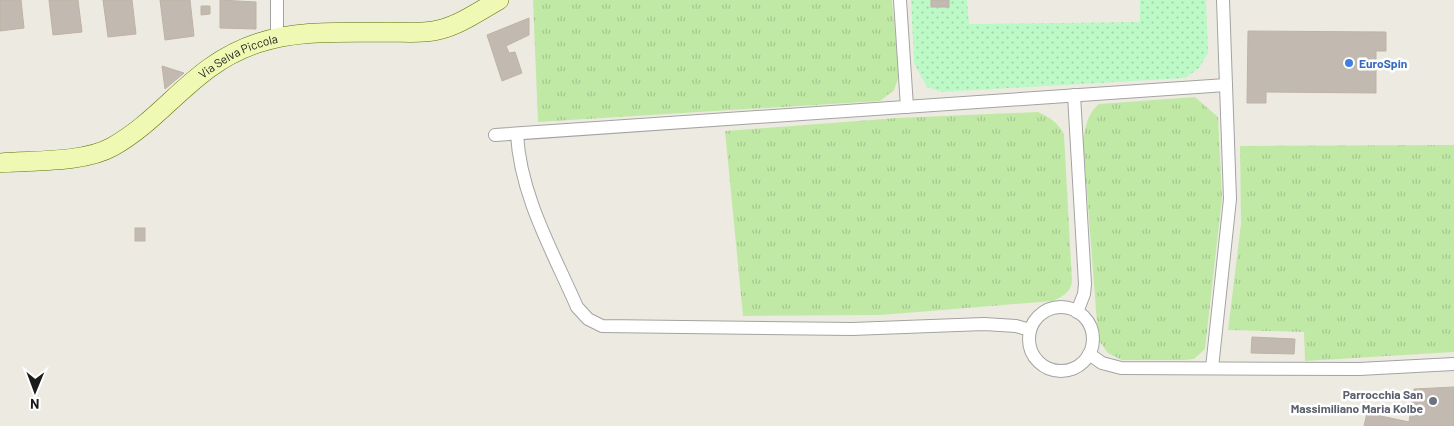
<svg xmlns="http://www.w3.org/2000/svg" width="1454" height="426" viewBox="0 0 1454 426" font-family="Barlow,sans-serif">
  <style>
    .grass { fill: url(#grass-tufts) }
    .park { fill: url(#park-dots) }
    .building { fill: #c2bab1; stroke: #bfb2a4 }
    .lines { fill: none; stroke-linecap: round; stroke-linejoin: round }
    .street-casing { stroke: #a3a3a3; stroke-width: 14 }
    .secondary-casing { stroke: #5c7204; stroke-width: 20 }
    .street { stroke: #fff; stroke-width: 12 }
    .secondary { stroke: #eff9b3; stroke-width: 19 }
    .shop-dot { fill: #3f7fe0; stroke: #fff; stroke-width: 2 }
    .worship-dot { fill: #6b7280; stroke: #fff; stroke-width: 2 }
    .labels { text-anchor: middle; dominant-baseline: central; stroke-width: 5; stroke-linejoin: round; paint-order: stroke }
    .street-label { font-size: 12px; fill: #1c1c1c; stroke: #fff }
    .shop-label { font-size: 12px; font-weight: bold; fill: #366cbe; stroke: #fff; text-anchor: start }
    .worship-label { font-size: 12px; font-weight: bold; fill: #5b616d; stroke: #fff; text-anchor: end }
  </style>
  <defs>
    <pattern id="grass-tufts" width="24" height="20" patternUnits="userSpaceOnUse" patternTransform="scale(1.25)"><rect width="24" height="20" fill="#c1e9a6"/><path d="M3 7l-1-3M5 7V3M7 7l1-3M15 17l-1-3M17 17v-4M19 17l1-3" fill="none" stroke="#a5c78e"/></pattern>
    <pattern id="park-dots" width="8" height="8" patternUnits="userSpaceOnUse" patternTransform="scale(1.25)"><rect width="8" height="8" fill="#bcf9c7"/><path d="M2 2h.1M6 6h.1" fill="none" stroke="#a1d5aa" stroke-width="1.8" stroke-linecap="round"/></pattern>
  </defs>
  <rect width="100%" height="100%" fill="#edebe1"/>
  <!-- grass -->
  <g class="grass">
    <polygon points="533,0 892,0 899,76 894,90 880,101 538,122"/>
    <path d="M 1195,97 L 1218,117 L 1222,198 L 1205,349 L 1194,359 L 1184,360 L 1122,360 L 1108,353 L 1100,342 L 1097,323 L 1083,140 C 1086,126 1087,114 1099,104 Z"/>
    <path d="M 1038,112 C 1050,117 1058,123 1064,134 L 1072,282 C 1070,293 1063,296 1053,301 L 881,315 L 743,316 L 725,131 L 897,118 Z"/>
    <polygon points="1454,145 1454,352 1305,361 1304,332 1228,330 1241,224 1240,146"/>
  </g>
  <!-- park -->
  <polygon class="park" points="911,0 967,0 969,24 1140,22 1140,0 1206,0 1208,53 1199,68 1185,78 942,92 927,87 914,63"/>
  <!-- building -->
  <g class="building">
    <polygon points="0,0 21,0 24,28 0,31"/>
    <polygon points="49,0 78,0 82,32 53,35"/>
    <polygon points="103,0 132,0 136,34 108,37"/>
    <polygon points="160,0 190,0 194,36 165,40"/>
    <polygon points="220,0 256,2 256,29 220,28"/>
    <rect x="931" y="0" width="18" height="7"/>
    <polygon points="201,6 210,6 210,14 201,15"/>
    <polygon points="529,18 529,35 506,46 509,53 515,52 522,73 502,81 487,35"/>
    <polygon points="1248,31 1386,32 1386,51 1376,51 1376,93 1266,92 1266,103 1247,103"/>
    <polygon points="162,66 184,73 165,89"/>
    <rect x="135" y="228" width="10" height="13"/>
    <polygon points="1252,337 1295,339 1294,354 1251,353"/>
    <polygon points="1454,387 1454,426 1364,426 1367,413 1409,422 1414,389"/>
  </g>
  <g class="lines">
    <defs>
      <g id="street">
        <polyline points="277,0 277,37"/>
        <polyline points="900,0 907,107"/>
        <polyline points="1074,95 1085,284 1084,294 1077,312"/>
        <path d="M 517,134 C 520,195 553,252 577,307 L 588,319 L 602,326 L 852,329 L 984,324 L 1016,326 L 1030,330"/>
        <polyline points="495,135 1226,85"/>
        <circle cx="1061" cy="339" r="32"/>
        <polyline points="1089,354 1102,363 1121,368 1359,369 1454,364"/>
        <polyline points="1212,368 1230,199 1223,0"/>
      </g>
      <g id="secondary">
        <path id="s1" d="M 0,163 C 33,160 83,163 112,147 C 167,116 193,64 258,43 C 300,29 345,33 389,32 C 405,32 422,34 438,30 C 460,25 479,11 499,0"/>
      </g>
    </defs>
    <!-- street casing -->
    <use href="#street" class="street-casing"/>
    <!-- secondary casing -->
    <use href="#secondary" class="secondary-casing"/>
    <!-- street -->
    <use href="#street" class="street"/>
    <!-- secondary -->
    <use href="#secondary" class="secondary"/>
  </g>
  <!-- markers -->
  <circle class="shop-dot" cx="1349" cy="63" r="5"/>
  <circle class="worship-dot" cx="1433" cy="401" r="5"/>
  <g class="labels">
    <!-- street labels -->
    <g class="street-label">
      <text stroke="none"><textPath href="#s1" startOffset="271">Via Selva Piccola</textPath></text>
    </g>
    <!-- shop labels -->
    <g class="shop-label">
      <text x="1359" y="63">EuroSpin</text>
    </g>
    <!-- worship labels -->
    <g class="worship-label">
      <text x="1423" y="394">Parrocchia San<tspan x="1423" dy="14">Massimiliano Maria Kolbe</tspan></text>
    </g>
  </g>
  <!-- north arrow -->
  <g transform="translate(35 391) rotate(181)" stroke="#ffffff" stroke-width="4" paint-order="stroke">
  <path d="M0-4L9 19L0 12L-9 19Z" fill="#1c1c1c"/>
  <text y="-8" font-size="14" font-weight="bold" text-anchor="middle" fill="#1c1c1c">N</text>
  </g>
</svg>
